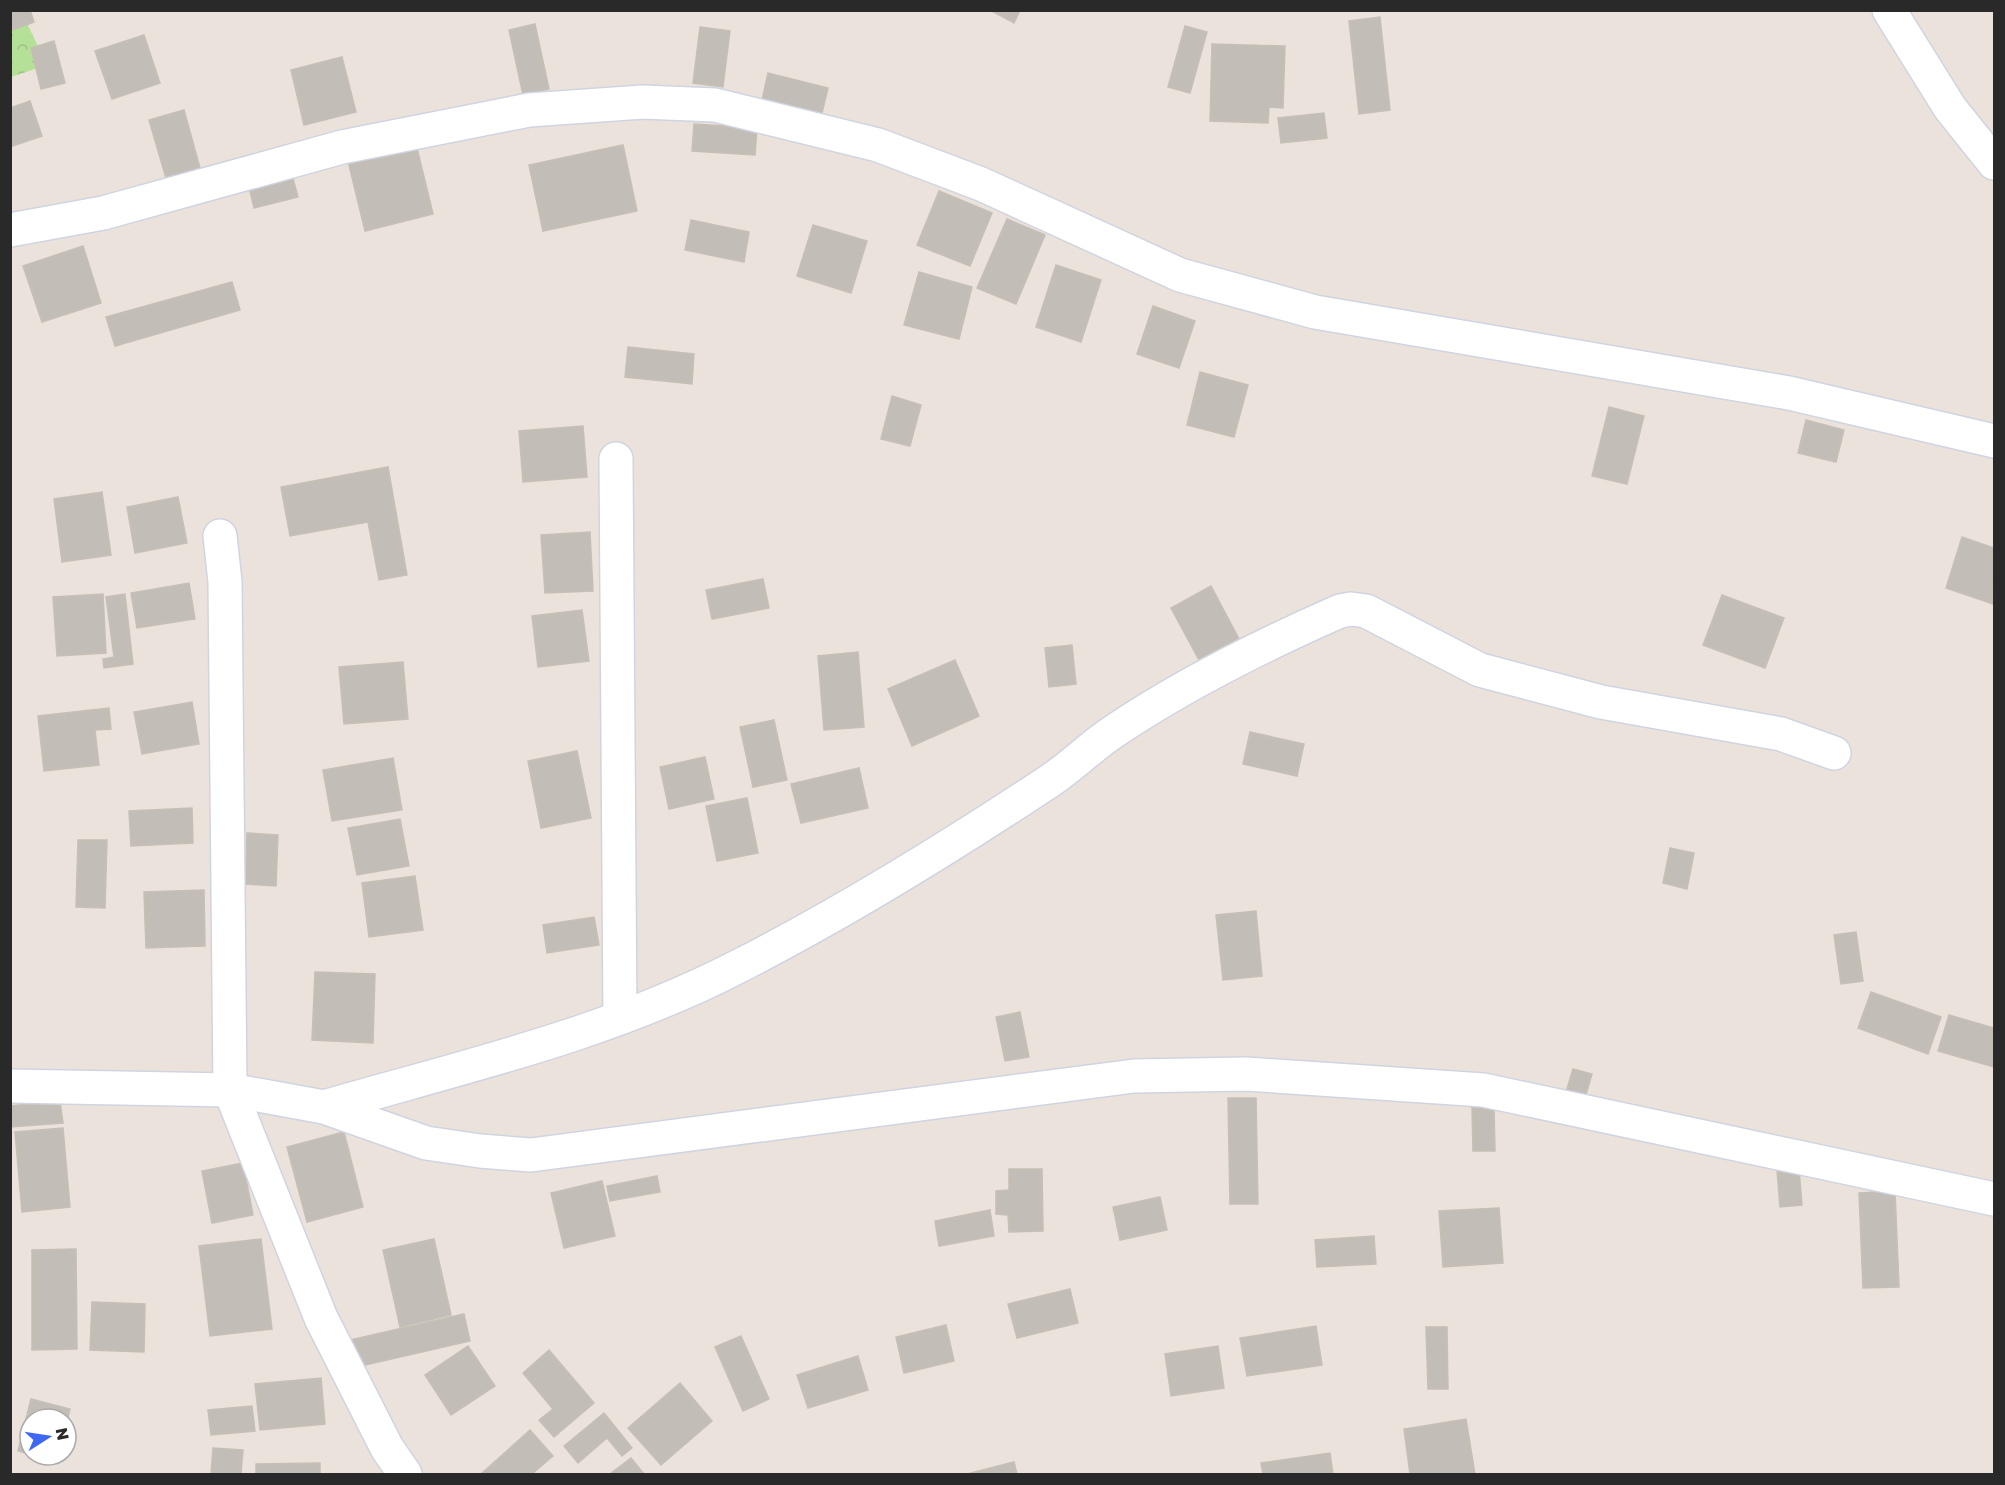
<svg xmlns="http://www.w3.org/2000/svg" width="2005" height="1485" viewBox="0 0 2005 1485" font-family="'Golos Text',sans-serif">
  <style>
    .forest { fill: url(#forest-crowns) }
    .building { fill: #c3bdb7; stroke: #c6bfb5; stroke-width: 1.5 }
    .lines { fill: none; stroke-linecap: round; stroke-linejoin: round }
    .minor-casing { stroke: #d0d4e1; stroke-width: 36 }
    .minor { stroke: #fff; stroke-width: 33 }
  </style>
  <defs>
    <pattern id="forest-crowns" width="20" height="18" patternUnits="userSpaceOnUse" patternTransform="scale(1.5)"><rect width="20" height="18" fill="#b4e098"/><path d="M2 6a3 3 0 1 1 6 0M12 15a3 3 0 1 1 6 0" fill="none" stroke="#9bc083"/></pattern>
  </defs>
  <rect width="100%" height="100%" fill="#ebe3db"/>
  <!-- forest -->
  <polygon class="forest" points="10,11 21,11 47,65 11,77"/>
  <!-- building -->
  <g class="building">
    <polygon points="10,10 30,10 34,22 10,31"/>
    <polygon points="990,10 1020,10 1014,23"/>
    <polygon points="1380,17 1390,110 1359,114 1349,21"/>
    <polygon points="535,24 549,89 523,95 509,30"/>
    <polygon points="1185,26 1207,32 1190,93 1168,87"/>
    <polygon points="700,27 730,31 723,87 693,83"/>
    <polygon points="144,35 160,83 112,99 95,51"/>
    <polygon points="54,41 65,83 41,89 31,48"/>
    <polygon points="1212,44 1285,46 1283,108 1269,107 1268,123 1210,121"/>
    <polygon points="342,57 356,112 304,125 291,70"/>
    <polygon points="768,73 828,88 822,113 762,100"/>
    <polygon points="30,101 42,136 10,147 10,108"/>
    <polygon points="184,110 200,168 166,178 149,120"/>
    <polygon points="1324,113 1327,138 1281,143 1278,118"/>
    <polygon points="694,124 757,128 755,155 692,151"/>
    <polygon points="416,144 433,214 365,231 348,161"/>
    <polygon points="623,145 637,211 543,231 529,165"/>
    <polygon points="292,175 298,197 254,208 249,187"/>
    <polygon points="939,191 992,213 970,266 917,245"/>
    <polygon points="1007,219 1045,235 1016,304 977,288"/>
    <polygon points="691,220 749,232 744,262 685,250"/>
    <polygon points="813,225 867,241 851,293 797,276"/>
    <polygon points="83,246 101,303 42,322 23,266"/>
    <polygon points="1056,265 1101,280 1081,342 1036,327"/>
    <polygon points="919,272 972,287 959,339 904,325"/>
    <polygon points="232,282 240,310 115,346 106,317"/>
    <polygon points="1153,306 1195,321 1179,368 1137,354"/>
    <polygon points="628,347 694,354 692,384 625,377"/>
    <polygon points="1200,372 1248,385 1234,437 1187,425"/>
    <polygon points="892,396 921,405 910,446 881,439"/>
    <polygon points="1609,407 1644,416 1627,484 1592,476"/>
    <polygon points="1806,420 1844,430 1836,462 1798,453"/>
    <polygon points="583,426 587,477 523,482 519,431"/>
    <polygon points="388,467 407,575 379,580 368,522 290,536 281,487"/>
    <polygon points="102,492 111,555 62,562 54,499"/>
    <polygon points="178,497 187,543 135,553 127,507"/>
    <polygon points="590,532 593,591 545,593 541,535"/>
    <polygon points="1962,537 1994,548 1993,604 1946,588"/>
    <polygon points="763,579 769,608 712,619 706,590"/>
    <polygon points="189,583 195,619 137,628 131,593"/>
    <polygon points="1211,586 1239,639 1199,660 1171,608"/>
    <polygon points="103,594 106,653 57,656 53,597"/>
    <polygon points="125,594 133,664 104,668 103,659 114,657 106,597"/>
    <polygon points="1722,595 1784,618 1765,668 1703,645"/>
    <polygon points="582,610 589,661 538,667 532,616"/>
    <polygon points="1072,645 1076,684 1049,687 1045,648"/>
    <polygon points="858,652 864,727 824,730 818,656"/>
    <polygon points="955,660 979,716 912,746 888,689"/>
    <polygon points="403,662 408,719 344,724 339,667"/>
    <polygon points="192,702 199,744 142,754 134,712"/>
    <polygon points="109,708 111,729 95,730 99,765 44,771 38,716"/>
    <polygon points="774,720 787,780 753,787 740,727"/>
    <polygon points="1250,732 1304,744 1297,776 1243,764"/>
    <polygon points="577,751 591,818 541,828 528,761"/>
    <polygon points="705,757 714,799 669,809 660,767"/>
    <polygon points="393,758 402,810 332,821 323,770"/>
    <polygon points="859,768 868,808 801,823 791,784"/>
    <polygon points="747,798 758,853 717,861 706,806"/>
    <polygon points="192,808 193,843 131,846 129,811"/>
    <polygon points="400,819 409,866 357,875 348,828"/>
    <polygon points="247,833 278,835 276,886 245,884"/>
    <polygon points="78,840 107,840 105,908 76,907"/>
    <polygon points="1670,848 1694,853 1687,889 1663,883"/>
    <polygon points="415,876 423,930 369,937 362,883"/>
    <polygon points="204,890 205,946 146,948 144,892"/>
    <polygon points="1256,911 1262,976 1223,980 1216,915"/>
    <polygon points="594,917 599,945 547,953 543,925"/>
    <polygon points="1856,932 1863,981 1841,984 1834,935"/>
    <polygon points="315,972 375,974 373,1043 312,1040"/>
    <polygon points="1871,992 1941,1017 1928,1054 1858,1028"/>
    <polygon points="1020,1012 1029,1057 1005,1061 996,1017"/>
    <polygon points="1949,1015 1994,1028 1994,1067 1938,1051"/>
    <polygon points="1573,1069 1592,1074 1585,1098 1566,1092"/>
    <polygon points="1228,1098 1256,1098 1258,1204 1230,1204"/>
    <polygon points="60,1101 63,1123 10,1127 10,1106"/>
    <polygon points="1494,1106 1495,1151 1473,1151 1472,1107"/>
    <polygon points="63,1128 70,1207 22,1212 15,1132"/>
    <polygon points="344,1132 363,1207 307,1222 287,1147"/>
    <polygon points="243,1163 253,1215 212,1223 202,1171"/>
    <polygon points="1009,1169 1042,1169 1043,1231 1009,1232 1008,1215 996,1214 996,1191 1009,1190"/>
    <polygon points="1799,1169 1802,1205 1780,1207 1777,1170"/>
    <polygon points="657,1176 660,1192 610,1201 607,1186"/>
    <polygon points="602,1181 615,1236 564,1248 551,1193"/>
    <polygon points="1895,1191 1899,1287 1863,1288 1859,1193"/>
    <polygon points="1160,1197 1167,1230 1120,1240 1113,1207"/>
    <polygon points="1499,1208 1503,1263 1443,1267 1439,1211"/>
    <polygon points="990,1210 994,1236 939,1246 935,1221"/>
    <polygon points="1374,1236 1376,1264 1317,1267 1315,1240"/>
    <polygon points="261,1239 272,1329 210,1336 199,1246"/>
    <polygon points="434,1239 451,1315 400,1327 383,1250"/>
    <polygon points="76,1249 77,1349 32,1350 32,1250"/>
    <polygon points="1070,1289 1078,1323 1017,1338 1008,1304"/>
    <polygon points="92,1302 145,1304 144,1352 90,1350"/>
    <polygon points="464,1314 470,1341 356,1367 350,1340"/>
    <polygon points="946,1325 954,1361 904,1373 896,1337"/>
    <polygon points="1316,1326 1322,1365 1247,1376 1240,1338"/>
    <polygon points="1426,1327 1447,1327 1448,1389 1428,1389"/>
    <polygon points="741,1336 769,1399 743,1411 715,1347"/>
    <polygon points="468,1346 495,1386 451,1415 425,1375"/>
    <polygon points="1218,1346 1224,1388 1171,1396 1165,1354"/>
    <polygon points="549,1350 594,1403 554,1437 539,1420 553,1409 523,1373"/>
    <polygon points="858,1356 868,1390 808,1408 797,1375"/>
    <polygon points="321,1378 325,1424 260,1430 255,1384"/>
    <polygon points="680,1383 712,1421 661,1465 628,1428"/>
    <polygon points="31,1399 70,1409 66,1426 66,1419 30,1419 30,1454 18,1451"/>
    <polygon points="252,1406 255,1431 211,1435 208,1410"/>
    <polygon points="604,1413 632,1448 622,1456 607,1438 578,1463 564,1446"/>
    <polygon points="1466,1419 1475,1474 1410,1474 1404,1429"/>
    <polygon points="530,1430 553,1456 532,1474 481,1474"/>
    <polygon points="213,1448 243,1450 241,1474 211,1474"/>
    <polygon points="1330,1453 1333,1474 1263,1474 1261,1463"/>
    <polygon points="33,1455 59,1455 57,1461"/>
    <polygon points="631,1458 644,1474 610,1474"/>
    <polygon points="1014,1462 1017,1474 967,1474"/>
    <polygon points="320,1463 320,1474 256,1474 256,1464"/>
  </g>
  <g class="lines">
    <defs>
      <g id="minor">
        <polyline points="1889,10 1950,108 1994,163"/>
        <polyline points="10,230 103,213 342,147 529,110 643,102 715,105 878,145 981,184 1180,275 1315,312 1789,393 1994,441"/>
        <polyline points="616,459 620,1017"/>
        <polyline points="220,536 225,582 230,1090 321,1318 387,1448 405,1474"/>
        <polyline points="10,1086 230,1090 324,1107 426,1143 480,1151 531,1155 1134,1076 1246,1074 1483,1090 1994,1199"/>
        <path d="M 324,1107 C 462,1067 607,1034 735,968 C 842,914 945,850 1045,784 C 1069,769 1089,748 1113,732 C 1181,686 1265,644 1340,611 L 1351,609 L 1366,611 L 1480,670 L 1601,702 L 1781,734 L 1834,753"/>
      </g>
    </defs>
    <!-- minor casing -->
    <use href="#minor" class="minor-casing"/>
    <!-- minor -->
    <use href="#minor" class="minor"/>
  </g>
  <!-- border -->
  <rect width="2005" height="1485" fill="none" stroke="#292929" stroke-width="24"/>
  <!-- north arrow -->
  <g transform="translate(48 1437) rotate(78)"><circle r="28" fill="#ffffff" stroke="#a9a9a9" stroke-width="1.5"/>
  <path d="M0-4.5L10 22L0 15L-10 22Z" fill="#3e68f4"/>
  <text y="-9" font-size="16" font-weight="bold" text-anchor="middle" fill="#292929">N</text>
  </g>
</svg>
